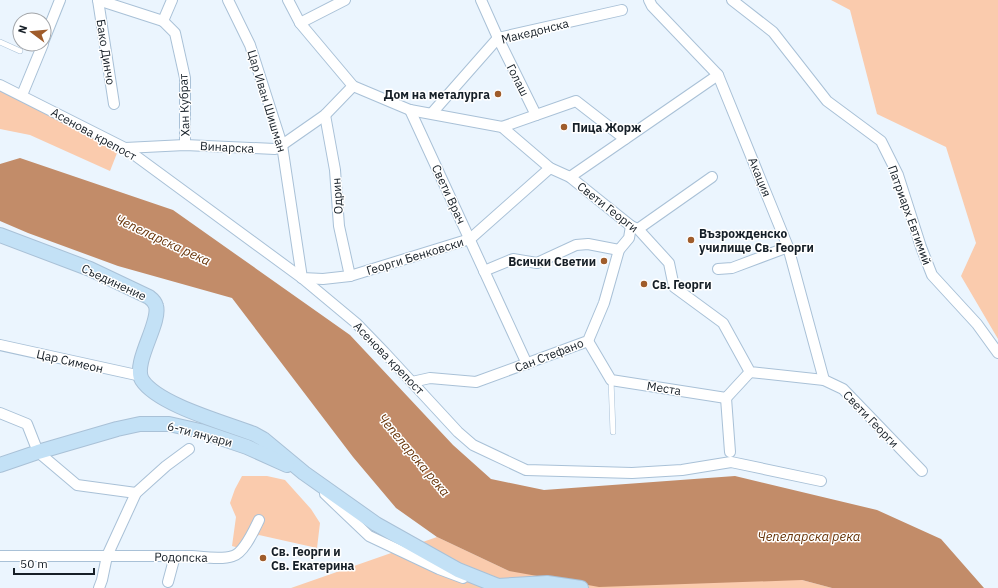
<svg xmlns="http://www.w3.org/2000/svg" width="998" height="588" viewBox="0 0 998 588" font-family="'IBM Plex Sans',sans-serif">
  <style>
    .green { fill: #facbad }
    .water { fill: #c28c69 }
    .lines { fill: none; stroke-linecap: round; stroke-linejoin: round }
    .lane-casing { stroke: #a9c1d7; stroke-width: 6 }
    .street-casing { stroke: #a9c1d7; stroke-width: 12 }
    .secondary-casing { stroke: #a9c1d7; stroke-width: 16 }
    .lane { stroke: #fff; stroke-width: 5 }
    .street { stroke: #fff; stroke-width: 10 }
    .secondary { stroke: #c3e1f6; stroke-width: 14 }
    .poi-dot { fill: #9f5c2b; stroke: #fff; stroke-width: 1.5 }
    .labels { text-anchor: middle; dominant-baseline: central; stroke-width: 3; stroke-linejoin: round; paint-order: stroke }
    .street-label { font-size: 12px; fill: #161f27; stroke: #fff }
    .poi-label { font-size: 12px; font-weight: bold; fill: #161f27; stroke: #fff; text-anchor: start }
    .water-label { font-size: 13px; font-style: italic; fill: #663206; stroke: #fff }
  </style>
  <rect width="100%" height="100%" fill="#ebf5fe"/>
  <!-- green -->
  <g class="green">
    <polygon points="831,0 998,0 998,339 961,276 976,243 946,147 877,114 850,10"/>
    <polygon points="0,89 119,148 110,171 30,135 0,129"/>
    <polygon points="242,476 267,476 285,480 311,509 320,523 317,548 259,535 239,548 232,546 236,517 230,503 235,489"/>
    <polygon points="437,537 509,571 802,580 832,588 291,588"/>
  </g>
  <!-- water -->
  <polygon class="water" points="20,158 173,210 350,335 453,445 491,479 544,490 735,476 877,510 941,539 984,588 832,588 802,580 599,587 509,571 437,537 396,508 353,457 232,298 118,266 28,233 0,221 0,164"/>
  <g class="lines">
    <defs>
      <g id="lane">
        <polyline points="0,42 20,51"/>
        <polyline points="611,380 613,432"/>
      </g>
      <g id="street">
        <polyline points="98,0 114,104"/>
        <polyline points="98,0 163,21"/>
        <polyline points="172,0 163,21 175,33 185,78 185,145"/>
        <polyline points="228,0 250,45 282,145 302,278 323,279 350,276 470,239 550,168"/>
        <polyline points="288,0 300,23 353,86 410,110 502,127 550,168 570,177 631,226 638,229 669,263 674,287 723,323 750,372 824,380 843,389 922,471"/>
        <polyline points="481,0 498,38 536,115"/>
        <polyline points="649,0 652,6 718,75 788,247 824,380"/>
        <polyline points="732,0 773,32 827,101 881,141 898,175 921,247 932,275 977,324 998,353"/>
        <polyline points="300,23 345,0"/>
        <polyline points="44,40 60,0"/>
        <polyline points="0,85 125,148 302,278 356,323 385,353 458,432 473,445 526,470 632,473 682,470 731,462 821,481"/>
        <polyline points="22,95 43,44"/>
        <polyline points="410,110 527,364"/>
        <polyline points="432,113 498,38 622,10"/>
        <polyline points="325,115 335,170 339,226 350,276"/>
        <polyline points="502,127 576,101 625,139"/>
        <polyline points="125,148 185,145 275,149 282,145 325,115 353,86"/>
        <polyline points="570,177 718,75"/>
        <polyline points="638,229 712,177"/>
        <polyline points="718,269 732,268 788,247"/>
        <polyline points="484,271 513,259 537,263 576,245 588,244 619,250"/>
        <polyline points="588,341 611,380 726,398 750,372"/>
        <polyline points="0,345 141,376"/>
        <polyline points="412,382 430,378 476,382 588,341 604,303 619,250 629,238 631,226"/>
        <polyline points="726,398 730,452"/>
        <polyline points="0,413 27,424 38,452 77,485 136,493"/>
        <polyline points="325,494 369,536 439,569 463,578"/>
        <path d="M 0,556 L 192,556 C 205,557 221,560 233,556 C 244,553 254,530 259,520"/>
        <polyline points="168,582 175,556"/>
        <polyline points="99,588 102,580 107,556 136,493 166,466 189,449"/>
      </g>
      <g id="secondary">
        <path d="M 0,235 L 90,269 L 149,297 C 153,300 155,302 156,306 C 161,323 132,363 142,380 C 158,405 226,423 254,434 L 263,439 L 304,473 L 376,524 L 458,570 L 498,586 L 547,583 L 581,588"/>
        <polyline points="0,465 38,452 117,429 140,424 169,424 200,431 247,447 287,465"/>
      </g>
    </defs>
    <!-- lane casing -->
    <use href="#lane" class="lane-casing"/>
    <!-- street casing -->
    <use href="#street" class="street-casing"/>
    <!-- secondary casing -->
    <use href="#secondary" class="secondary-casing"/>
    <!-- lane -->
    <use href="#lane" class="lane"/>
    <!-- street -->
    <use href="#street" class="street"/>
    <!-- secondary -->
    <use href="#secondary" class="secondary"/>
  </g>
  <!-- markers -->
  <g class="poi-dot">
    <circle cx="498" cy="94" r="4"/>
    <circle cx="564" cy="127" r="4"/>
    <circle cx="691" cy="240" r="4"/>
    <circle cx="604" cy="261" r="4"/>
    <circle cx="644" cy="284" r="4"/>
    <circle cx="263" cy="558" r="4"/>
  </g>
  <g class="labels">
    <!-- street labels -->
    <g class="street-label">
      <text transform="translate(535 31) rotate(-14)">Македонска</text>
      <text transform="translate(106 52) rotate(81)">Бако Динчо</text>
      <text transform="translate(518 80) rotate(63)">Голаш</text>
      <text transform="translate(267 101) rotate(73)">Цар Иван Шишман</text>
      <text transform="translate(184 105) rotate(-92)">Хан Кубрат</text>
      <text transform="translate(94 134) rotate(29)">Асенова крепост</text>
      <text transform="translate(227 147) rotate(3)">Винарска</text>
      <text transform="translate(760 177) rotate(68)">Акация</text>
      <text transform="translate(449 194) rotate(65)">Свети Врач</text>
      <text transform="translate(337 196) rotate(-94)">Одрин</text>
      <text transform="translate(608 207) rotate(38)">Свети Георги</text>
      <text transform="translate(910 215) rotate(70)">Патриарх Евтимий</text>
      <text transform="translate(415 256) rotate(-17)">Георги Бенковски</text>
      <text transform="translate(114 282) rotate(25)">Съединение</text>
      <text transform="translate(549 355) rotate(-21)">Сан Стефано</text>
      <text transform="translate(389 358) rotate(46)">Асенова крепост</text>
      <text transform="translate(70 361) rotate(13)">Цар Симеон</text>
      <text transform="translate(664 388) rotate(9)">Места</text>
      <text transform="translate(871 419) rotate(46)">Свети Георги</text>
      <text transform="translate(200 434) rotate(15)">6-ти януари</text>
      <text transform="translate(181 557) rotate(1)">Родопска</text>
    </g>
    <!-- poi labels -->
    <g class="poi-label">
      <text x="490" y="94" text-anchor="end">Дом на металурга</text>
      <text x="572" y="127">Пица Жорж</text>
      <text x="699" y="233">Възрожденско<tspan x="699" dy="14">училище Св. Георги</tspan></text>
      <text x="596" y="261" text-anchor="end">Всички Светии</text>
      <text x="652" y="284">Св. Георги</text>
      <text x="271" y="551">Св. Георги и<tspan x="271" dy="14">Св. Екатерина</tspan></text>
    </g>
    <!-- water labels -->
    <g class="water-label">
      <text transform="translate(163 240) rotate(25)">Чепеларска река</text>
      <text transform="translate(414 455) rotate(50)">Чепеларска река</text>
      <text x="809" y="536">Чепеларска река</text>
    </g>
  </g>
  <!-- north arrow -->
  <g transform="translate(32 32) rotate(286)"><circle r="19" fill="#ffffff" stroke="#a2a5a9"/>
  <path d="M0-3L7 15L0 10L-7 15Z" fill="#9f5c2b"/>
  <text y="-6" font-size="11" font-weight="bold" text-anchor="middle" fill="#161f27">N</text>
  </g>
  <!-- scale -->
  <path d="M14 568v6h80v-6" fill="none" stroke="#161f27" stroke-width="2"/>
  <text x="20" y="568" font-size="12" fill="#161f27" stroke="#ffffff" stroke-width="3" paint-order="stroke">50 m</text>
</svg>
